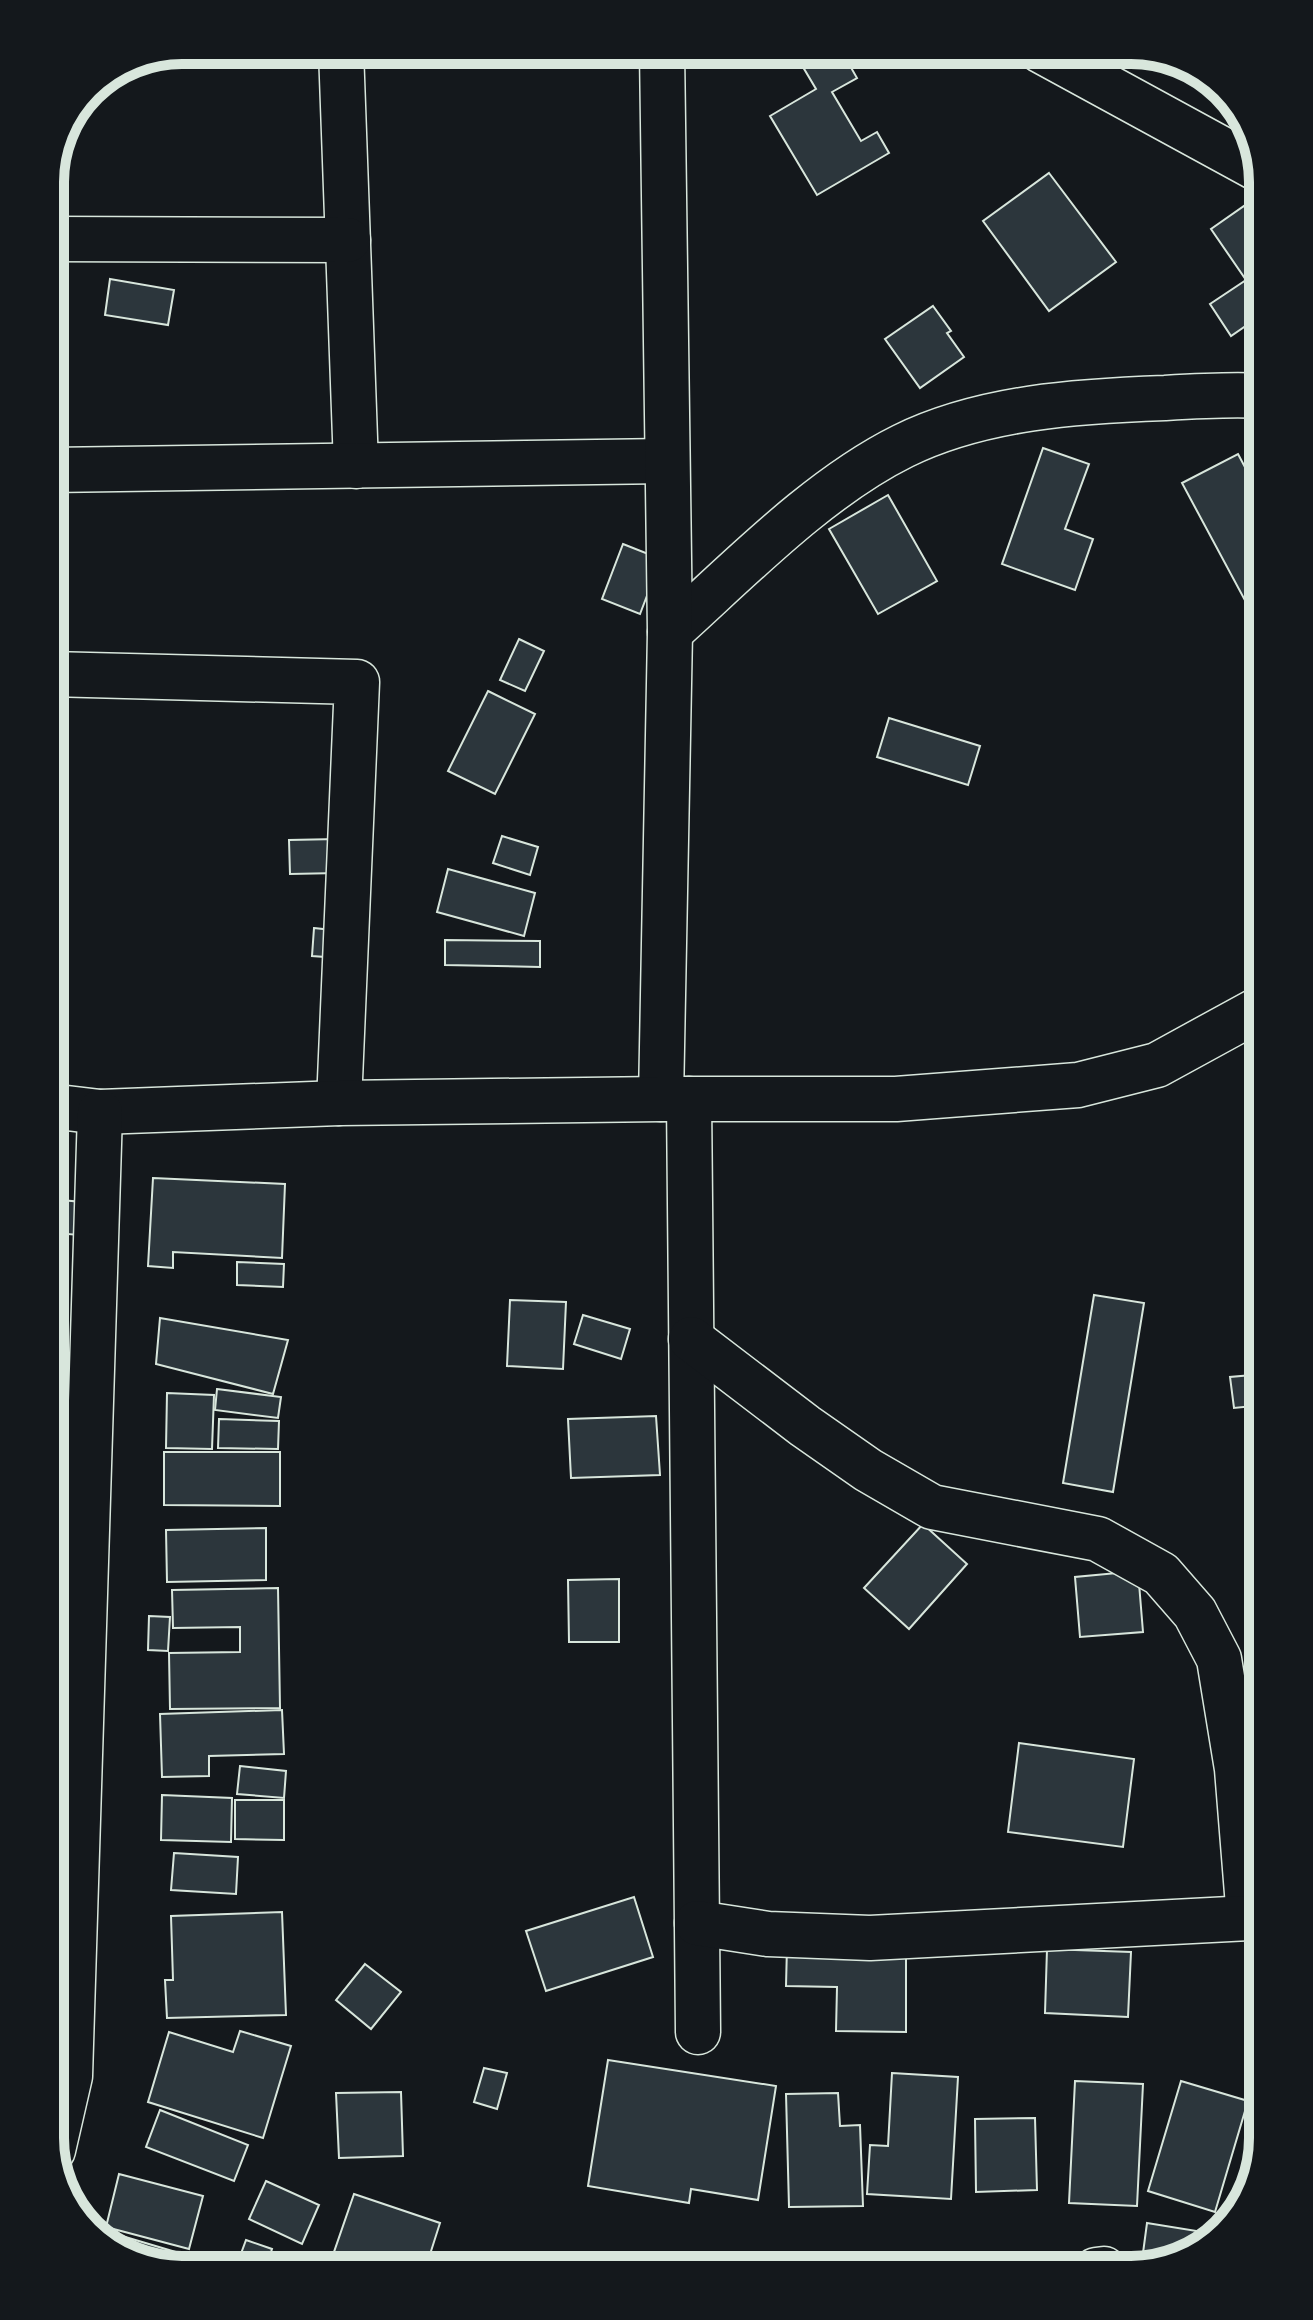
<svg xmlns="http://www.w3.org/2000/svg" width="1313" height="2320" viewBox="0 0 1313 2320" font-family="'Fira Sans Condensed',sans-serif">
  <style>
    .building { fill: #2c363c; stroke: #d8e6dc; stroke-width: 2 }
    .lines { fill: none; stroke-linecap: round; stroke-linejoin: round }
    .minor-casing { stroke: #d8e6dc; stroke-width: 47 }
    .minor { stroke: #14181c; stroke-width: 44 }
    .rim { fill: none; stroke: #d8e6dc; stroke-width: 10 }
  </style>
  <rect width="100%" height="100%" fill="#14181c"/>
  <!-- building -->
  <g class="building">
    <polygon points="831,50 841,50 857,78 832,92 861,141 877,132 889,153 817,195 770,116 816,89 803,67"/>
    <polygon points="1049,173 1116,262 1049,311 983,221"/>
    <polygon points="1244,206 1263,232 1263,296 1257,301 1263,314 1231,336 1210,304 1246,280 1211,229"/>
    <polygon points="110,279 174,290 168,325 105,315"/>
    <polygon points="933,306 951,331 947,333 964,357 920,388 885,339"/>
    <polygon points="1043,448 1089,464 1065,529 1093,539 1075,590 1002,564"/>
    <polygon points="1238,454 1263,501 1263,598 1248,606 1182,483"/>
    <polygon points="888,495 937,581 878,614 829,529"/>
    <polygon points="57,521 62,567 50,568 50,522"/>
    <polygon points="623,544 661,559 640,614 602,599"/>
    <polygon points="519,639 544,651 525,691 500,680"/>
    <polygon points="488,691 535,714 495,794 448,771"/>
    <polygon points="889,718 980,746 968,785 877,757"/>
    <polygon points="502,836 538,847 530,875 493,863"/>
    <polygon points="337,839 338,873 290,874 289,840"/>
    <polygon points="448,869 535,893 524,936 437,912"/>
    <polygon points="314,928 341,931 339,958 312,956"/>
    <polygon points="445,940 540,941 540,967 445,965"/>
    <polygon points="153,1178 285,1184 282,1258 173,1252 173,1268 148,1266"/>
    <polygon points="50,1199 82,1202 79,1235 56,1233 53,1273 50,1273"/>
    <polygon points="237,1262 284,1264 283,1287 237,1285"/>
    <polygon points="1094,1295 1144,1303 1113,1492 1063,1483"/>
    <polygon points="510,1300 566,1302 563,1369 507,1366"/>
    <polygon points="583,1315 630,1329 621,1359 574,1344"/>
    <polygon points="160,1318 288,1340 273,1394 156,1364"/>
    <polygon points="1263,1374 1263,1405 1234,1408 1230,1377"/>
    <polygon points="217,1389 281,1397 278,1418 215,1410"/>
    <polygon points="167,1393 214,1395 212,1449 166,1448"/>
    <polygon points="50,1415 55,1415 56,1484 50,1484"/>
    <polygon points="656,1416 660,1475 571,1478 568,1419"/>
    <polygon points="219,1419 279,1421 278,1449 218,1448"/>
    <polygon points="164,1452 280,1452 280,1506 164,1505"/>
    <polygon points="923,1524 967,1564 909,1629 864,1588"/>
    <polygon points="266,1528 266,1580 167,1582 166,1530"/>
    <polygon points="1138,1571 1143,1632 1080,1637 1075,1577"/>
    <polygon points="619,1579 619,1642 569,1642 568,1580"/>
    <polygon points="278,1588 280,1708 170,1709 169,1653 240,1652 240,1627 173,1628 172,1590"/>
    <polygon points="149,1616 170,1617 168,1651 148,1650"/>
    <polygon points="282,1710 284,1754 209,1756 209,1776 162,1777 160,1714"/>
    <polygon points="1019,1743 1134,1759 1123,1847 1008,1832"/>
    <polygon points="240,1766 286,1771 284,1798 237,1794"/>
    <polygon points="162,1795 232,1798 231,1842 161,1840"/>
    <polygon points="235,1800 284,1800 284,1840 235,1839"/>
    <polygon points="174,1853 238,1857 236,1894 171,1890"/>
    <polygon points="634,1897 653,1957 546,1991 526,1931"/>
    <polygon points="282,1912 286,2015 167,2018 165,1980 173,1980 171,1916"/>
    <polygon points="787,1946 906,1948 906,2032 836,2031 837,1987 786,1986"/>
    <polygon points="1047,1949 1131,1952 1128,2017 1045,2013"/>
    <polygon points="365,1964 401,1992 371,2029 336,2000"/>
    <polygon points="240,2031 291,2046 263,2138 148,2102 169,2032 233,2052"/>
    <polygon points="608,2060 776,2086 758,2200 691,2189 689,2203 588,2186"/>
    <polygon points="484,2068 507,2073 497,2109 474,2102"/>
    <polygon points="892,2073 958,2077 951,2199 867,2194 870,2145 888,2146"/>
    <polygon points="1075,2081 1143,2084 1137,2206 1069,2203"/>
    <polygon points="1181,2081 1248,2101 1215,2212 1148,2191"/>
    <polygon points="401,2092 403,2156 339,2158 336,2093"/>
    <polygon points="838,2093 840,2126 860,2125 863,2206 789,2207 786,2094"/>
    <polygon points="160,2110 248,2145 234,2181 146,2147"/>
    <polygon points="1035,2118 1037,2190 976,2192 975,2119"/>
    <polygon points="119,2174 203,2196 189,2249 106,2227"/>
    <polygon points="266,2181 319,2205 302,2244 249,2219"/>
    <polygon points="354,2194 440,2223 425,2270 385,2270 334,2252"/>
    <polygon points="1147,2223 1209,2233 1208,2239 1189,2257 1141,2268"/>
    <polygon points="122,2236 226,2267 225,2270 174,2270 118,2251"/>
    <polygon points="246,2240 272,2249 268,2262 289,2270 235,2270"/>
  </g>
  <g class="lines">
    <defs>
      <g id="minor">
        <polyline points="341,50 356,466"/>
        <polyline points="1040,50 1260,170"/>
        <polyline points="50,239 348,240"/>
        <polyline points="50,470 667,461"/>
        <path d="M 670,632 C 740,569 818,488 903,446 C 982,407 1079,401 1165,398 C 1198,396 1231,394 1263,396"/>
        <polyline points="50,674 357,682 339,1103"/>
        <polyline points="661,1099 670,632 662,50"/>
        <polyline points="689,1099 698,2032"/>
        <polyline points="50,1106 100,1112 339,1103 661,1099 896,1099 1078,1085 1157,1065 1263,1007"/>
        <polyline points="691,1339 805,1426 868,1470 932,1507 1098,1539 1161,1574 1195,1613 1219,1659 1237,1769 1249,1918"/>
        <polyline points="697,1923 768,1934 870,1938 1249,1918 1263,1919"/>
        <polyline points="53,2150 70,2076 100,1112"/>
        <polyline points="1096,2270 1104,2269"/>
      </g>
    </defs>
    <!-- minor casing -->
    <use href="#minor" class="minor-casing"/>
    <!-- minor -->
    <use href="#minor" class="minor"/>
  </g>
  <!-- crop -->
  <path d="M0 0H1313V2320H0ZM182 64H1131A118 118 0 0 1 1249 182V2138A118 118 0 0 1 1131 2256H182A118 118 0 0 1 64 2138V182A118 118 0 0 1 182 64Z" fill="#14181c" fill-rule="evenodd"/>
  <path class="rim" d="M182 64H1131A118 118 0 0 1 1249 182V2138A118 118 0 0 1 1131 2256H182A118 118 0 0 1 64 2138V182A118 118 0 0 1 182 64Z"/>
</svg>
